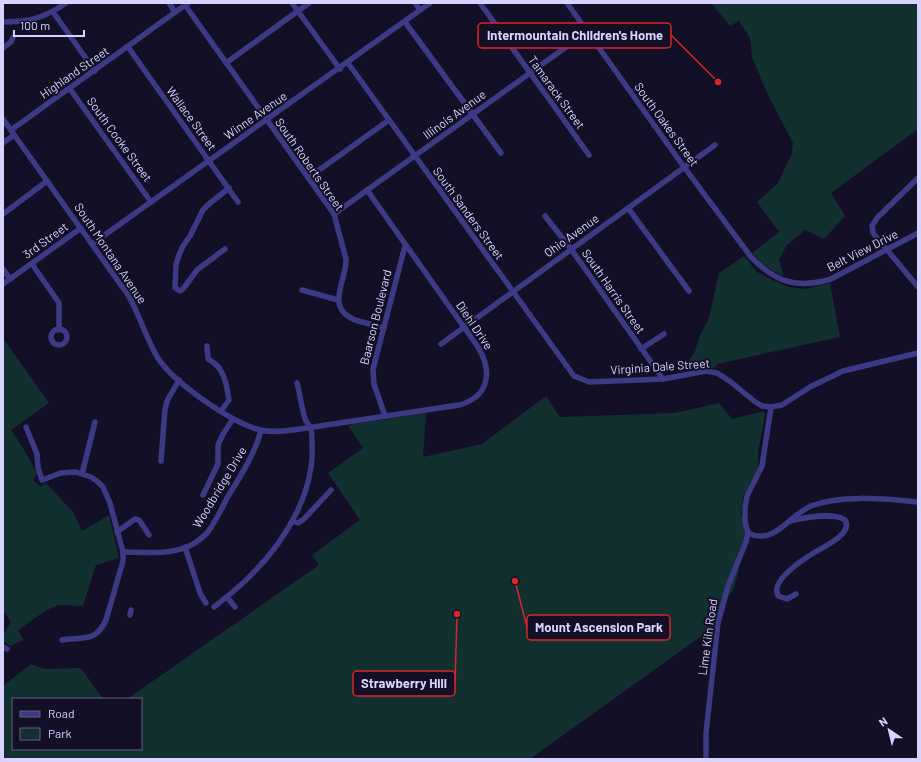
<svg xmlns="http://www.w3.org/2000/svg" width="921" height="762" viewBox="0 0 921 762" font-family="Barlow,sans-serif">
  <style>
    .green { fill: #12302f }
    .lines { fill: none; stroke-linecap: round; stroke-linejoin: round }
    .minor { stroke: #3d3a85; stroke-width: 5.5 }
    .labels { text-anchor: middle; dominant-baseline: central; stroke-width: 4; stroke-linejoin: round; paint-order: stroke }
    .street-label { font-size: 12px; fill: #d9d4ff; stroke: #130f26 }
    .leader { fill: none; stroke: #d62828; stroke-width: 1.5 }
    .callout-dot { fill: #d62828; stroke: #130f26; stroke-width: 1.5 }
    .callout { fill: #130f26; stroke: #d62828; stroke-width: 1.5 }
    .callout-label { font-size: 13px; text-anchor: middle; font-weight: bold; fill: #d9d4ff }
  </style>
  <rect width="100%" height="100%" fill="#130f26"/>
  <!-- green -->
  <g class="green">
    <path d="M 711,3 L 918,3 L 918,129 L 831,193 L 845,216 L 824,239 L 805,230 L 787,245 L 779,260 L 784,276 C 770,271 761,263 752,253 L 779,232 L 757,202 L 778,183 L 792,153 L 793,143 L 767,93 L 752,57 L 750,38 L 739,21 L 730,26 Z"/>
    <polygon points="744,256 756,271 766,277 789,287 806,289 830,283 840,337 717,364 715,368 703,367 679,372 694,354 700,335 709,318 719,273"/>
    <polygon points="3,338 49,403 11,430 25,451 37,474 33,480 41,487 46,483 73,512 82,531 109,515 119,558 96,565 83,606 58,605 45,611 18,630 24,640 10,646 3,641 3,635 11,622 3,610"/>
    <polygon points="546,396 560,417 675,413 719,403 732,419 764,411 765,415 758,452 758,468 743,497 741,514 746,533 737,577 733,590 724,603 721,622 530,759 3,759 3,684 4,685 31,664 44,669 81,668 103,699 13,699 13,749 141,749 141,699 127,699 319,565 312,555 360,520 328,473 363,448 348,425 426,413 423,457 482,444"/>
  </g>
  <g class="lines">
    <!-- minor -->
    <g class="minor">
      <polyline points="169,3 175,12"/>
      <polyline points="292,3 340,69"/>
      <polyline points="415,3 420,10"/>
      <polyline points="480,3 589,155"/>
      <path d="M 567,3 L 684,167 L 751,257 C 776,283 798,289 831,279 L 918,233"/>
      <path d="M 185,5 L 334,214 L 346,259 C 347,281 324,307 355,320 L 384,328"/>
      <polyline points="53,12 95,71"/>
      <path d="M 3,22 C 30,22 44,18 66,3"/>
      <polyline points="405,22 501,153"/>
      <polyline points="128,47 238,202"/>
      <polyline points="3,48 11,42 13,37"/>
      <polyline points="226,63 309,3"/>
      <polyline points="348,63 574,376 589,382 663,379 706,371 717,373 731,382 754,401 762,406 771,407 782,405 810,387 843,371 918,353"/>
      <polyline points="70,89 151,202"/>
      <path d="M 3,119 L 128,295 C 140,315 146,339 158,358 C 174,383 232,423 260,430 C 273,433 287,431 300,429 L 459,405 C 489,397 493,372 478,347 L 367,190"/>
      <polyline points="11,130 188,3"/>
      <polyline points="3,143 14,135"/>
      <polyline points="308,178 389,120"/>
      <polyline points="918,178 877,218 872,226 873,233 918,287"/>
      <polyline points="628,208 689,291"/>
      <polyline points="3,214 47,181"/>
      <polyline points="334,214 587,32"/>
      <polyline points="545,216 571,249 663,379"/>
      <polyline points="92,244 430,3"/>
      <polyline points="225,249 197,270 183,289 180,291 175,288 176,265 179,255 183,246 190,236 203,210 209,204 229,188"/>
      <polyline points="32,264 59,303 59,330"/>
      <polyline points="3,269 10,279"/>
      <polyline points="3,284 81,228"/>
      <polyline points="302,290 338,300"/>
      <circle cx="59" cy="337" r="8"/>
      <polyline points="441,344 715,145"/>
      <path d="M 207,346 L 208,359 C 225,368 226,383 229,400 L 221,411"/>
      <polyline points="641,349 664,334"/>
      <polyline points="385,416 374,384 373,369 405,246"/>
      <path d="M 26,427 L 37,454 L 38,468 L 42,480 L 61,473 L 76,472 L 91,477 L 97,481 L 103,487 L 110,503 L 123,552 L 123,561 L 106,620 C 96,642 84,637 62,640"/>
      <polyline points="161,461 165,409 167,401 179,380"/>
      <polyline points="82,474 95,422"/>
      <polyline points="203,495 218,464 218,445 223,434 233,419"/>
      <polyline points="292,521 298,523 304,519 331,490"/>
      <path d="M 790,521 C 803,518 834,512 845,520 C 854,534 821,548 812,554 C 802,560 779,576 777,588 C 776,591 777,593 778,596 L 787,599 L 796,594"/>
      <polyline points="117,532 135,519 139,520 149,535"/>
      <path d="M 748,533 C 775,546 789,515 811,506 C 844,494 884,499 918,502"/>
      <polyline points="185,547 200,593 206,603"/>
      <path d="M 123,552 C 143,552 168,555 187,547 C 194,544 201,539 207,533 C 215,523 221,510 227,498 C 240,477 255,454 261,430"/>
      <polyline points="227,597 235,607"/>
      <path d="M 214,607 C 228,596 241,586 253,573 C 286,540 315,491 312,444 C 312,439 312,433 311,429 C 310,426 308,424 306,421 C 302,411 300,394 297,383"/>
      <polyline points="130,615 131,610"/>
      <polyline points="3,647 7,649"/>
      <polyline points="706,759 706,733 718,623 728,586 746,542 748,533 745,522 745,507 747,496 762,466 771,407"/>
    </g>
  </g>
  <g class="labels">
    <!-- street labels -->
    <g class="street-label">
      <text transform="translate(74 72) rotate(-35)">Highland Street</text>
      <text transform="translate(557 92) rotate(54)">Tamarack Street</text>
      <text transform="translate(454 114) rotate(-36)">Illinois Avenue</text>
      <text transform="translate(255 115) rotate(-35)">Winne Avenue</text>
      <text transform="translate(192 118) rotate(54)">Wallace Street</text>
      <text transform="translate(667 124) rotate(54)">South Oakes Street</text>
      <text transform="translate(120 139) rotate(54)">South Cooke Street</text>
      <text transform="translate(310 164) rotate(55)">South Roberts Street</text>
      <text transform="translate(469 213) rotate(54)">South Sanders Street</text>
      <text transform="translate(571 235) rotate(-36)">Ohio Avenue</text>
      <text transform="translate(45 240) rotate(-36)">3rd Street</text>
      <text transform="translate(862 250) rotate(-27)">Belt View Drive</text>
      <text transform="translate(111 253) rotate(56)">South Montana Avenue</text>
      <text transform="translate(614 291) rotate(55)">South Harris Street</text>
      <text transform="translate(375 317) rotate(-76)">Baarson Boulevard</text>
      <text transform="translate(475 325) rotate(56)">Diehl Drive</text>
      <text transform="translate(660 366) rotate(-4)">Virginia Dale Street</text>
      <text transform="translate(219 487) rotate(-59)">Woodbridge Drive</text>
      <text transform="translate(707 637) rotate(-82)">Lime Kiln Road</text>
    </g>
  </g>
  <!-- callouts -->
  <path class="leader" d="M718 82L671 35M515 581L527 627M457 614L455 684"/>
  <g class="callout-dot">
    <circle cx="718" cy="82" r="4"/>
    <circle cx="515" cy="581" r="4"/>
    <circle cx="457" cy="614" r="4"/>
  </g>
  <g class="callout">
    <rect x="478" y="23" width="193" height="25" rx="4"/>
    <rect x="527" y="615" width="143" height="25" rx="4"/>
    <rect x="353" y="671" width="102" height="25" rx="4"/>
  </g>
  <g class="callout-label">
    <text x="575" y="40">Intermountain Children's Home</text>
    <text x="599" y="632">Mount Ascension Park</text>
    <text x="404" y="688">Strawberry Hill</text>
  </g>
  <!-- border -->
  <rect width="921" height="762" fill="none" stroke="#d9d4ff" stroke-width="8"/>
  <!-- legend -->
  <rect x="12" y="698" width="130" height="52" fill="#130f26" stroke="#625e7d"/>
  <rect x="20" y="711" width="20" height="6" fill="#3d3a85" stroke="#625e7d"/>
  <text x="48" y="718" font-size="12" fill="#d9d4ff">Road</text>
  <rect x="20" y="728" width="20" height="12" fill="#12302f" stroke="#625e7d"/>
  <text x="48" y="738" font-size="12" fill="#d9d4ff">Park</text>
  <!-- north arrow -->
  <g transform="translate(889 730) rotate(325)" stroke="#130f26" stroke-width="3" paint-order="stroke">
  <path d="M0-3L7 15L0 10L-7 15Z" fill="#d9d4ff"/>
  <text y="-6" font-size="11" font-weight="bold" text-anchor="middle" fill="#d9d4ff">N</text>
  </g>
  <!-- scale -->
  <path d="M14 30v6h70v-6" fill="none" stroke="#d9d4ff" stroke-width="2"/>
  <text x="20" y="30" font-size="12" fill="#d9d4ff" stroke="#130f26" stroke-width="3" paint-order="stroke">100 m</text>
</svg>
